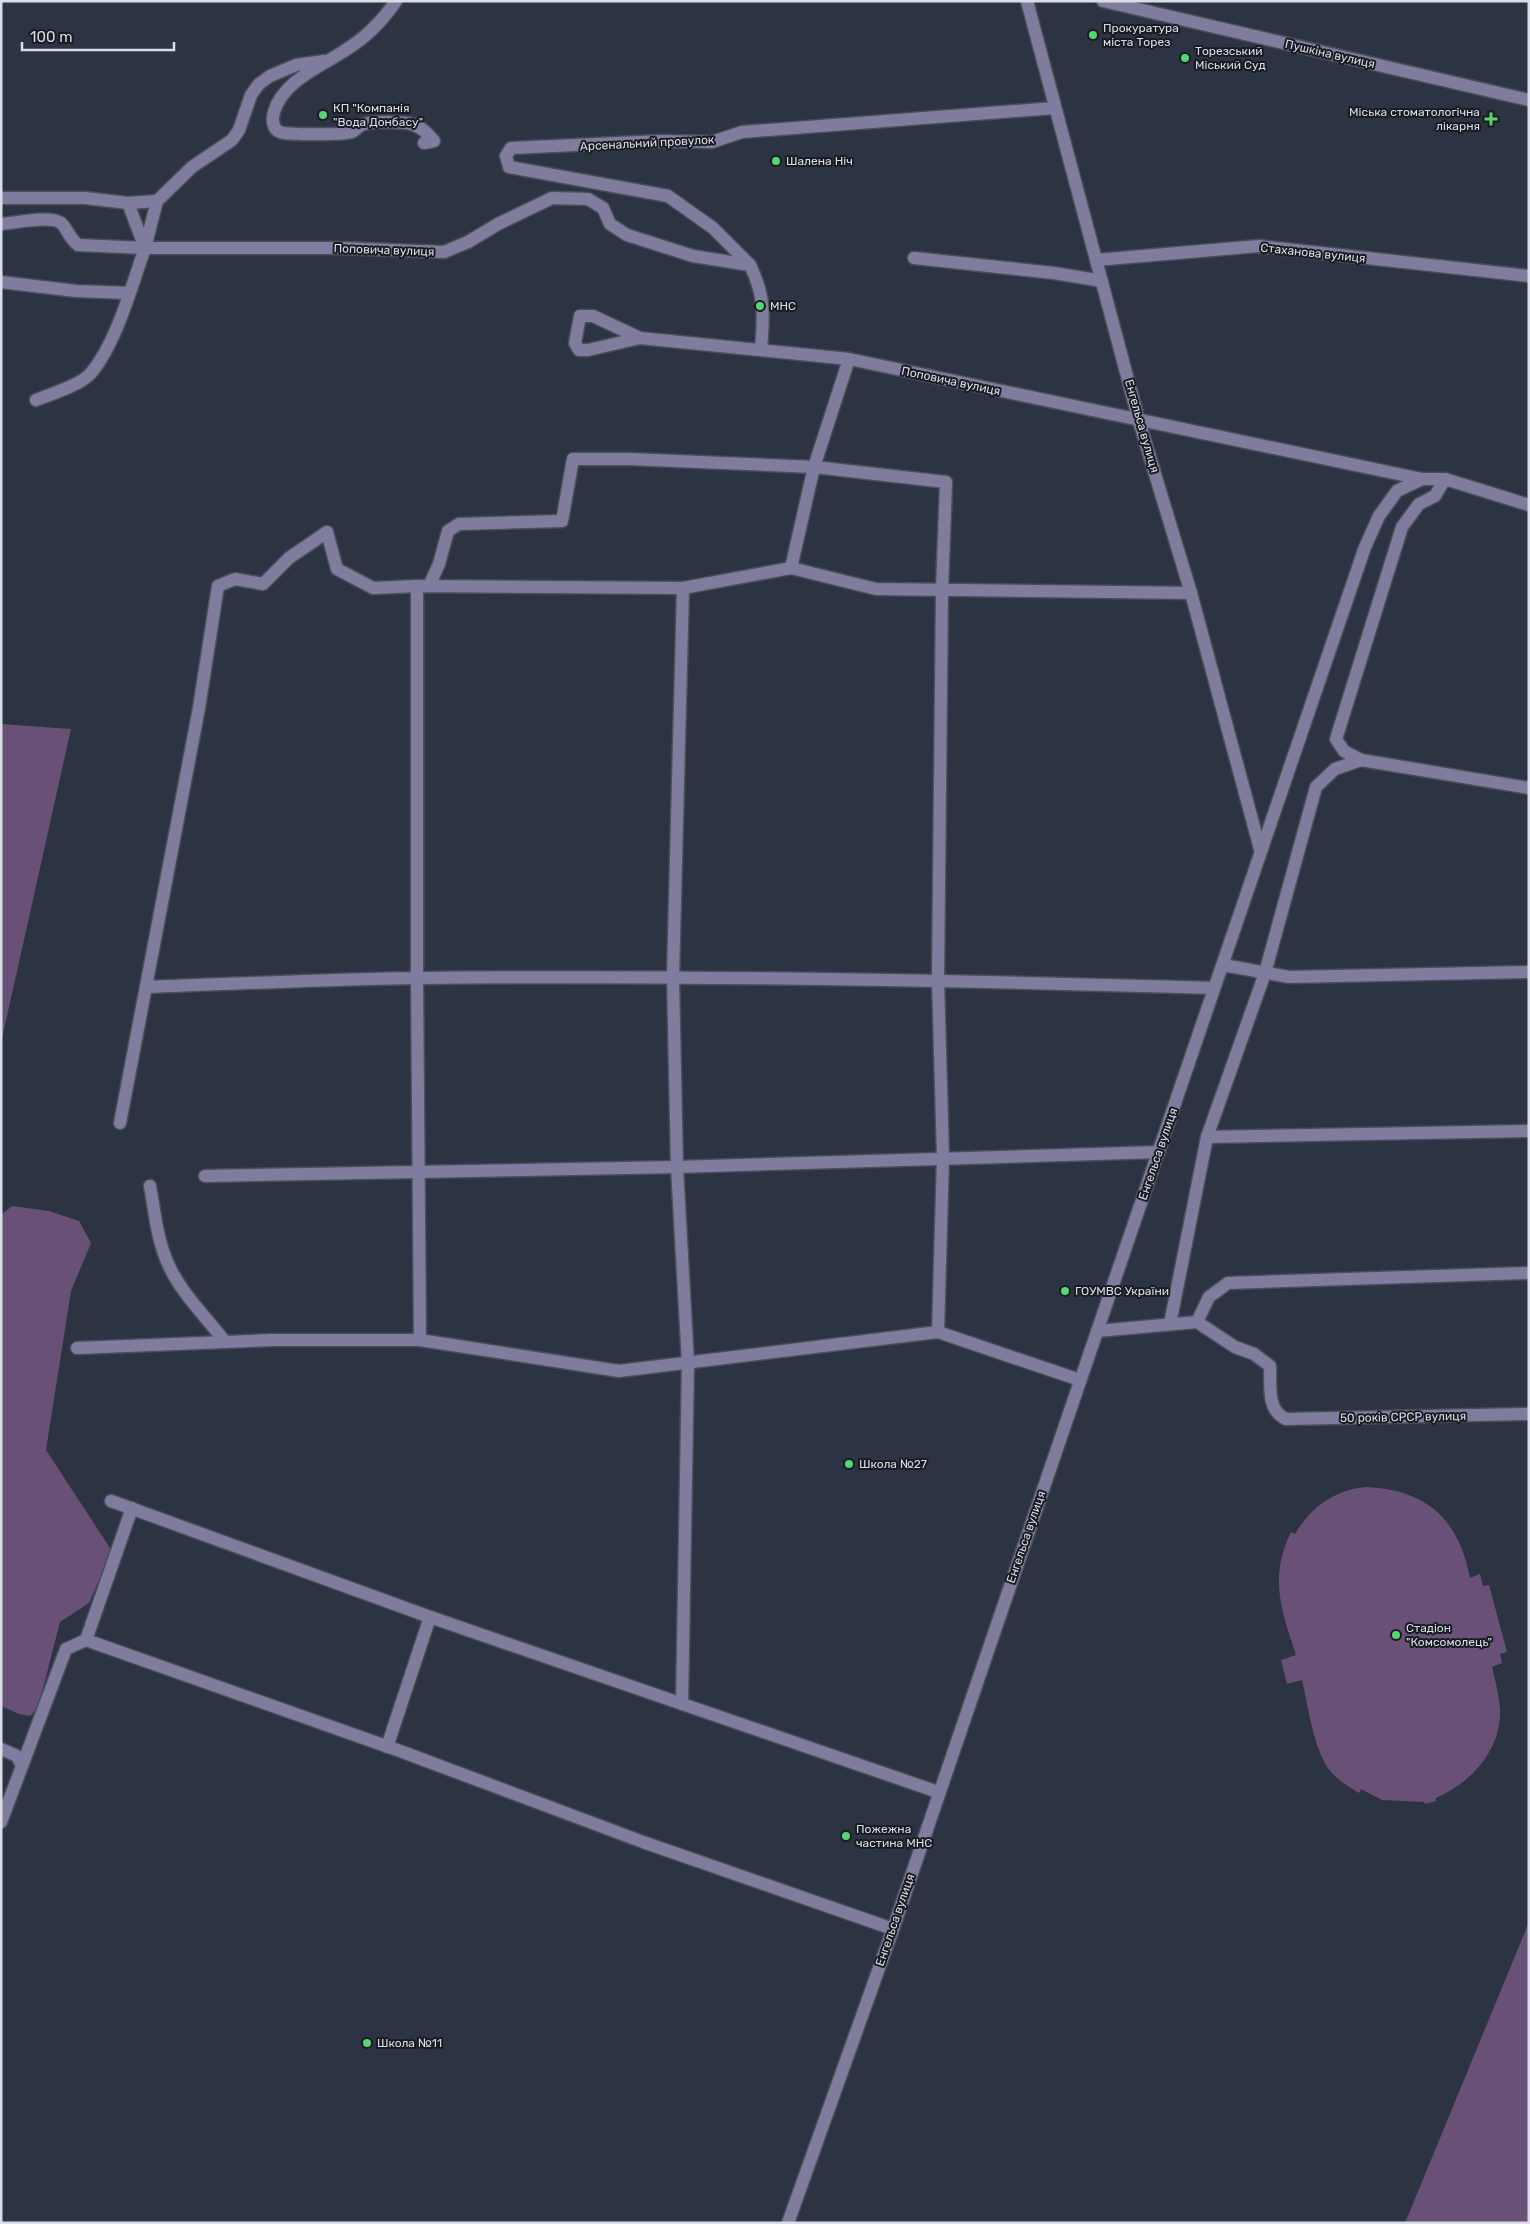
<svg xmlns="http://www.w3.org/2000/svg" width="1530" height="2224" viewBox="0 0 1530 2224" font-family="Rubik,sans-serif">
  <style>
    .green { fill: #695076 }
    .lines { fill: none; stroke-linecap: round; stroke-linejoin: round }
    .minor-casing { stroke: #484e5c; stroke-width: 15 }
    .minor { stroke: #807c9e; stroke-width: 12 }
    .poi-dot { fill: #56d671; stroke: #181b22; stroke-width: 2 }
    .labels { text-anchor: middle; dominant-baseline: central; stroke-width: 4; stroke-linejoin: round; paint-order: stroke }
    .poi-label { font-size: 12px; fill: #d9dde7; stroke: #181b22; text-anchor: start }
    .street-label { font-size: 12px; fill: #d9dde7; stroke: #181b22 }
  </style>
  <rect width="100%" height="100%" fill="#2c3342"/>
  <!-- green -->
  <g class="green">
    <polygon points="1,724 71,729 1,1043"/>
    <polygon points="12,1206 49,1211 79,1221 91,1243 71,1291 46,1450 112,1551 89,1603 60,1622 38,1708 30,1716 19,1714 1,1706 1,1215"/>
    <path d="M 1365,1487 C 1426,1489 1459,1519 1470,1578 L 1480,1574 L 1483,1586 L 1489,1585 L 1507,1652 L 1500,1654 L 1502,1663 L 1492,1667 C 1495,1680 1499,1694 1500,1709 C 1502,1749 1471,1783 1436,1798 L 1436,1801 L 1425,1804 L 1424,1802 L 1382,1800 L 1361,1789 L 1359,1793 C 1349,1787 1339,1781 1331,1772 C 1314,1752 1308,1706 1302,1680 L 1287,1684 L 1281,1660 L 1296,1655 C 1281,1610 1269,1577 1291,1532 L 1295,1534 C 1311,1507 1335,1490 1365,1487 Z"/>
    <polygon points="1529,1922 1529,2223 1405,2223"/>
  </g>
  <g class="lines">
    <defs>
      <g id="minor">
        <path d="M 396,1 C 383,20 364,39 344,51 C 320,67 283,81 274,112 C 272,119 272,129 280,132 C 287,135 346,135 352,132 C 356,130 359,125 364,124 C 376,121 394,122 406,123 C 418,124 426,131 434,141 L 424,143"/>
        <polyline points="1027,1 1139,421 1191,593 1260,849"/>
        <polyline points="1103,1 1529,100"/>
        <polyline points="1,198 85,198 128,203 157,201"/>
        <polyline points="128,203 145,248 157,201 192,167 232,140 239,130 251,95 259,84 270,76 296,65 324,61"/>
        <path d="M 1,224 C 15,223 51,215 61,223 C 67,228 69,238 78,245 L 145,248 L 341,248 L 444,252 L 468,242 L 498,224 L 552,198 L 588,199 L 603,208 L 610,224 L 627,235 L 693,256 L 750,265 C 765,296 764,315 761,349"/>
        <polyline points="914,258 1054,273 1102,281"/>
        <polyline points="1096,260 1259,246 1529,276"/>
        <polyline points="750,265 713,228 668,196 509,167 506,156 511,148 661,141 712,142 742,132 1055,108"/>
        <polyline points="1,282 76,291 129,293"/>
        <polyline points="640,338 588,350 579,350 575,343 580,316 593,316 640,338 849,359 1422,479 1445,479 1529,505"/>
        <path d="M 36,400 C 51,394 81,385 91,373 C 116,344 132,285 145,248"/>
        <polyline points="1445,479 1435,496 1419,504 1402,527 1336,739 1344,751 1361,760 1529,788"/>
        <polyline points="791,568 876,589 1191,593"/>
        <polyline points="417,586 417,978 420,1340"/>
        <polyline points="429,586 439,564 448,531 459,524 562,521 573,459 629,459 814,467 946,482 942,591 938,980 943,1157 938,1332"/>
        <polyline points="1223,965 1289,977 1529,972"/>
        <path d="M 146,987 C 237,984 329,979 420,978 C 685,975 949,980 1214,988"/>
        <polyline points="120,1123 199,708 218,586 235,579 263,584 289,558 327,532 337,569 373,588 417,586 683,588 791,568 814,467 849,359"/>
        <polyline points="1207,1137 1529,1131"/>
        <polyline points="205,1176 677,1167 1159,1152"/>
        <path d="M 150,1186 C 155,1213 157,1242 170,1268 C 183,1295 207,1318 225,1342"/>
        <polyline points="1197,1322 1209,1297 1228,1283 1529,1273"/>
        <polyline points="1170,1324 1207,1137 1265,973 1316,787 1335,769 1361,760"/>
        <path d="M 1097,1331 L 1197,1322 L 1235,1347 L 1254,1354 L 1270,1366 C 1271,1385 1266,1410 1286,1419 L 1529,1414"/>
        <polyline points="77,1348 272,1340 420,1340 619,1371 938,1332 1080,1380"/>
        <polyline points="111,1501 430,1617 938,1792"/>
        <polyline points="86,1640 132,1508"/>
        <polyline points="682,1704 688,1363 677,1167 673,977 683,588"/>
        <polyline points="387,1747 430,1617"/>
        <polyline points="1,1749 17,1756 22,1766"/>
        <polyline points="1,1822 66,1649 86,1640 400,1751 643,1842 893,1929"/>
        <polyline points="788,2223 893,1929 1365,547 1379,516 1397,491 1422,479"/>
      </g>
    </defs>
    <!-- minor casing -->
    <use href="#minor" class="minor-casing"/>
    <!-- minor -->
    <use href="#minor" class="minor"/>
  </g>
  <!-- markers -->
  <g class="poi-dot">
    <circle cx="1093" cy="35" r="5"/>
    <circle cx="1185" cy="58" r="5"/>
    <circle cx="323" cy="115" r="5"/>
    <path d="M1488.5 111.5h5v5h5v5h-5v5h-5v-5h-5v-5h5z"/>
    <circle cx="776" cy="161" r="5"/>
    <circle cx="760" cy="306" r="5"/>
    <circle cx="1065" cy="1291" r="5"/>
    <circle cx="849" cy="1464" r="5"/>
    <circle cx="1396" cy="1635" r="5"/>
    <circle cx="846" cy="1836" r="5"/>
    <circle cx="367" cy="2043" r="5"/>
  </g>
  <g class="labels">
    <!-- poi labels -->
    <g class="poi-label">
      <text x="1103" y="28">Прокуратура<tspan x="1103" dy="14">міста Торез</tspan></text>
      <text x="1195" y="51">Торезський<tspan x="1195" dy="14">Міський Суд</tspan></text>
      <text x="333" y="108">КП "Компанія<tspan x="333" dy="14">"Вода Донбасу"</tspan></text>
      <text x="1480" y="112" text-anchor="end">Міська стоматологічна<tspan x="1480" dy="14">лікарня</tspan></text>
      <text x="786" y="161">Шалена Нiч</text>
      <text x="770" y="306">МНС</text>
      <text x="1075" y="1291">ГОУМВС України</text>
      <text x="859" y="1464">Школа №27</text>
      <text x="1406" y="1628">Стадіон<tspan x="1406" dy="14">"Комсомолець"</tspan></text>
      <text x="856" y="1829">Пожежна<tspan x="856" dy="14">частина МНС</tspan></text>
      <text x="377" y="2043">Школа №11</text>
    </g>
    <!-- street labels -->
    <g class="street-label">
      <text transform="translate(1330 54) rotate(13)">Пушкіна вулиця</text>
      <text transform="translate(647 143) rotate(-3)">Арсенальний провулок</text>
      <text transform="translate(384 250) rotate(2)">Поповича вулиця</text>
      <text transform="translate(1313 253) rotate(6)">Стаханова вулиця</text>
      <text transform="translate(951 381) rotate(12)">Поповича вулиця</text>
      <text transform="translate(1142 426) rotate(74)">Енгельса вулиця</text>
      <text transform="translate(1158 1154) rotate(-71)">Енгельса вулиця</text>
      <text transform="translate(1403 1417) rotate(-1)">50 років СРСР вулиця</text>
      <text transform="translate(1026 1537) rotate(-71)">Енгельса вулиця</text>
      <text transform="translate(895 1920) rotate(-71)">Енгельса вулиця</text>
    </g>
  </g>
  <!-- border -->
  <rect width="1530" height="2224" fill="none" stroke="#d9dde7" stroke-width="5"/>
  <!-- scale -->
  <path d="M22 42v8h152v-8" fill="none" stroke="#d9dde7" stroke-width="2.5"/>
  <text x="30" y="42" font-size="15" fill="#d9dde7" stroke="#181b22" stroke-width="4" paint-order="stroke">100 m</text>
</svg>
